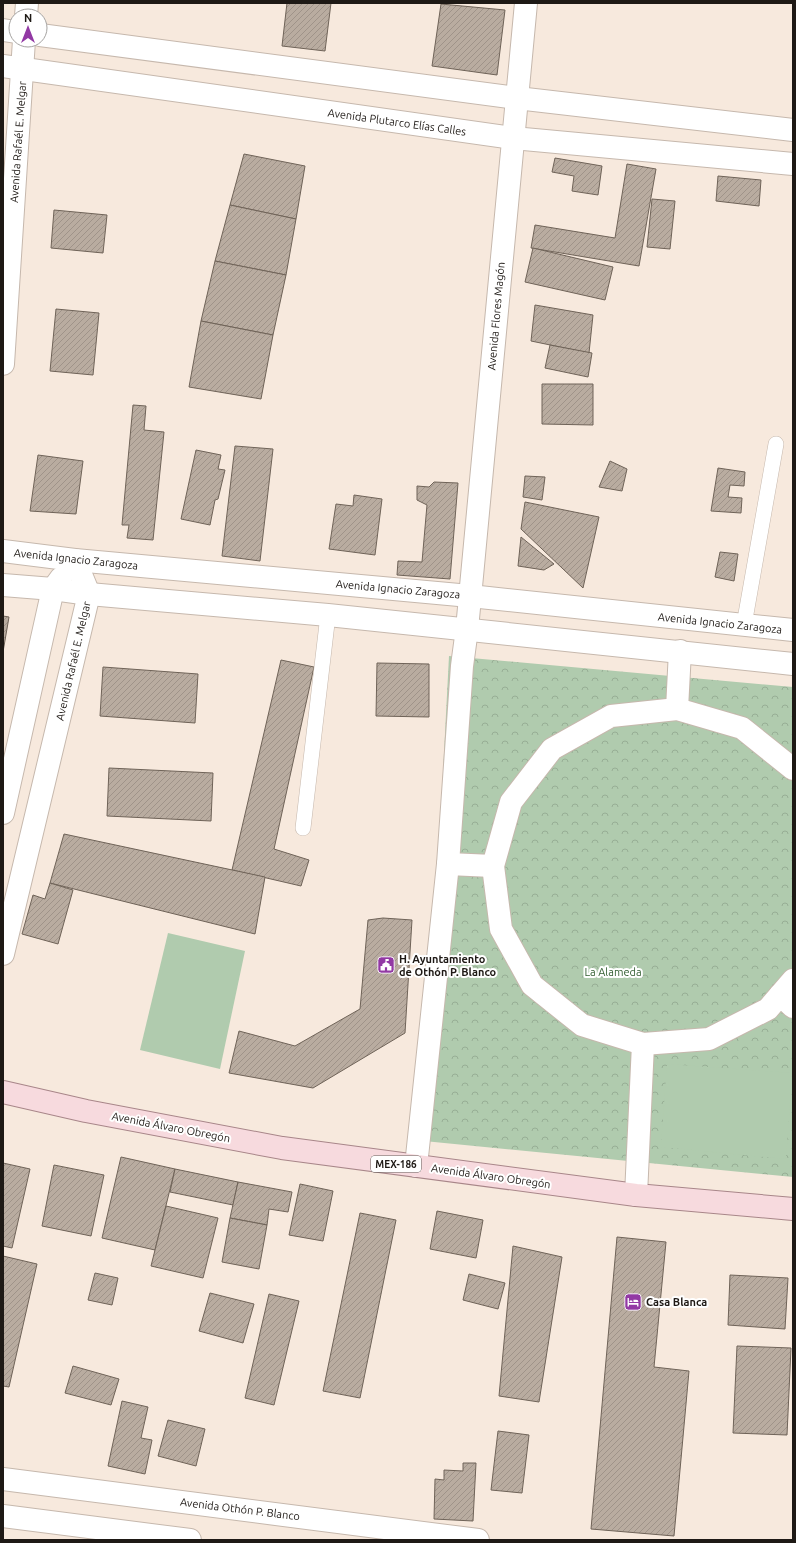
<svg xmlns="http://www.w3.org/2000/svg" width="796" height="1543" viewBox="0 0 796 1543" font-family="Ubuntu,sans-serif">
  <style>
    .park { fill: url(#park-crowns) }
    .pitch { fill: #b0cbae }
    .building { fill: url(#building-hatch); stroke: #6f6358 }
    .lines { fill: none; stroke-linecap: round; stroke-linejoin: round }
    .lane-casing { stroke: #c6b8ad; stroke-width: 16 }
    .street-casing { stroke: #c6b8ad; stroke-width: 24 }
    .primary-casing { stroke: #a88689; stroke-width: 24 }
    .lane { stroke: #fff; stroke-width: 15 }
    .street { stroke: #fff; stroke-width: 22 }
    .primary { stroke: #f7dade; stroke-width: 22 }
    .labels { text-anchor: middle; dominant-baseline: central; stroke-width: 4; stroke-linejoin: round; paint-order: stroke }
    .shield { fill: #fff; stroke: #625e5b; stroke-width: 1 }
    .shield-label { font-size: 10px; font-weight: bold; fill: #1e1915 }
    .street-label { font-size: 11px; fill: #1e1915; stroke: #fff }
    .poi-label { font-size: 11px; font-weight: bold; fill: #1e1915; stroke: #fff; text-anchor: start }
    .park-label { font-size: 11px; fill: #315d30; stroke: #fff }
  </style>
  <defs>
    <pattern id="park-crowns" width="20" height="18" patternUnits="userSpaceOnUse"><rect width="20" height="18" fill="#b0cbae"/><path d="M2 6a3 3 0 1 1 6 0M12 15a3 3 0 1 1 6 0" fill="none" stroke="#97ae95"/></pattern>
    <pattern id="building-hatch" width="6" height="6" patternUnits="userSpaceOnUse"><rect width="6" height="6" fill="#b9aca0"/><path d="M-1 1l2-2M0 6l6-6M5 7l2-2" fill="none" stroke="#9f9389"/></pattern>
  </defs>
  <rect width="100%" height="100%" fill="#f7e9dd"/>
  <!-- park -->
  <polygon class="park" points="449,656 793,687 793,1177 424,1141"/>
  <!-- pitch -->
  <g class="pitch">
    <polygon points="168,933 245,951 220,1069 140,1050"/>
    <polygon points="667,1064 792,1073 786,1159 661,1147"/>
  </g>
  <!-- building -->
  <g class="building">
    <polygon points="287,3 331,3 325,51 282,46"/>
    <polygon points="441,4 505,10 497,75 432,66"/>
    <polygon points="244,154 305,166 296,219 230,205"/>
    <polygon points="555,158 602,166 598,195 572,191 574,176 552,172"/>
    <polygon points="627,164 656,169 639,266 531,248 535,225 615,238"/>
    <polygon points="718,176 761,180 759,206 716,201"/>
    <polygon points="652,199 675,201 670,249 647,247"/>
    <polygon points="230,205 296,219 286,275 215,261"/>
    <polygon points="54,210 107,215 103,253 51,248"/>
    <polygon points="533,248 613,267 605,300 525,282"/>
    <polygon points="215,261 286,275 273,335 201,321"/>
    <polygon points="535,305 593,315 589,353 531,341"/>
    <polygon points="56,309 99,313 93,375 50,371"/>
    <polygon points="201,321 273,335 261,399 189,387"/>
    <polygon points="550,345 592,353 588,377 545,368"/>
    <polygon points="542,384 593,384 593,425 542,424"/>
    <polygon points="133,405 146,406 144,430 164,432 153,540 127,538 129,525 122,525"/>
    <polygon points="235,446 273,449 260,561 222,556"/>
    <polygon points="196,450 221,455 218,469 225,470 218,499 215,500 210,525 181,519"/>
    <polygon points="38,455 83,461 76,514 30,511"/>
    <polygon points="610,461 627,469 622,491 599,487"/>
    <polygon points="718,468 745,472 744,486 730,485 728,497 742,498 741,513 711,511"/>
    <polygon points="525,476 545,477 542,500 523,497"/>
    <polygon points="434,482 458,483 450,579 397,575 398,561 422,562 427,505 417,500 417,486 429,487"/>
    <polygon points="354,495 382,499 375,555 329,549 336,504 353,506"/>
    <polygon points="525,502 599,517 583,588 521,529"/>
    <polygon points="521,537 554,564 544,570 518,566"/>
    <polygon points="720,552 738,554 734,581 715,577"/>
    <polygon points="3,616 9,617 3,652"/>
    <polygon points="281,660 314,667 274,849 309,860 301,886 232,870"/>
    <polygon points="377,663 429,664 429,717 376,716"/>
    <polygon points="103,667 198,674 195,723 100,716"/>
    <polygon points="109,768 213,773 211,821 107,816"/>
    <polygon points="64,834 265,877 255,934 50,883"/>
    <polygon points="50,883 73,890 58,944 22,934 33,895 45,899"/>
    <polygon points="383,918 412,920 405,1033 313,1088 229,1073 239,1031 295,1046 360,1009 368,920"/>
    <polygon points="121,1157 175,1169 155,1250 102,1238"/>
    <polygon points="3,1163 30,1169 12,1248 3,1246"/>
    <polygon points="54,1165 104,1175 91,1236 42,1226"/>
    <polygon points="175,1169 238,1182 233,1205 170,1192"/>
    <polygon points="238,1182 292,1192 288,1212 269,1209 267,1225 230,1218"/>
    <polygon points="300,1184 333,1191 323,1241 289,1235"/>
    <polygon points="166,1206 218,1218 203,1278 151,1266"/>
    <polygon points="437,1211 483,1220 476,1258 430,1249"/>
    <polygon points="360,1213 396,1220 360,1398 323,1391"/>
    <polygon points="230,1218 267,1225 259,1269 222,1262"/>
    <polygon points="617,1237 666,1242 654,1367 689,1371 674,1536 591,1529"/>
    <polygon points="513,1246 562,1257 539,1402 499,1396"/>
    <polygon points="3,1256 37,1264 9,1387 3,1386"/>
    <polygon points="95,1273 118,1278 112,1305 88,1300"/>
    <polygon points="469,1274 505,1283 498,1309 463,1300"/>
    <polygon points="730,1275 788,1278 785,1329 728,1325"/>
    <polygon points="210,1293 254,1304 243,1343 199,1331"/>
    <polygon points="269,1294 299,1301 274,1405 245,1398"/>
    <polygon points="737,1346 791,1348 787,1435 733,1433"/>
    <polygon points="73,1366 119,1379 111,1405 65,1393"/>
    <polygon points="122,1401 148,1407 141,1438 152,1440 145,1474 108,1466"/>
    <polygon points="168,1420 205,1429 196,1466 158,1456"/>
    <polygon points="498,1431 529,1435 522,1493 491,1490"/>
    <polygon points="463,1463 476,1463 473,1521 434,1519 435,1479 444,1480 444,1470 463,1471"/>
  </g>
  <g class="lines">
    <defs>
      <g id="lane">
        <polyline points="744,625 776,444"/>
        <polyline points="303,828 328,615"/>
      </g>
      <g id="street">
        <polyline points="26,16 27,3"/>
        <polyline points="3,30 16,32"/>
        <polyline points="40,35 517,98 793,130"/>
        <polyline points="3,66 513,138 793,164"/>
        <polyline points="3,364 24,40"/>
        <polyline points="3,551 75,560 470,596 793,630"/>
        <polyline points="3,585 53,589 89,594 328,615 793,664"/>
        <polyline points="677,709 680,651"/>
        <polyline points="793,769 742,728 677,709 611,716 552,749 511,802 493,866 501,929 532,985 582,1025 643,1044 709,1039 768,1009 793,980"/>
        <polyline points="3,813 53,589 61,578"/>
        <polyline points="448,864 493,866"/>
        <polyline points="3,954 89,594 75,560"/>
        <polyline points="780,995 793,1007"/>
        <polyline points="416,1166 448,864 462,666 467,629 526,3"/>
        <polyline points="636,1195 643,1044"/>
        <polyline points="3,1479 478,1540"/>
        <polyline points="3,1516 190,1540"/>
      </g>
      <polyline id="primary" points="3,1092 86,1111 282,1148 636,1195 793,1209"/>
    </defs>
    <!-- lane casing -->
    <use href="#lane" class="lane-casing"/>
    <!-- street casing -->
    <use href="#street" class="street-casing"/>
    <!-- primary casing -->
    <use href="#primary" class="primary-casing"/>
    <!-- lane -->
    <use href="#lane" class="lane"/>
    <!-- street -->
    <use href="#street" class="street"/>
    <!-- primary -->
    <use href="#primary" class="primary"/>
  </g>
  <!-- icons -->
  <defs>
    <symbol id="civic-square" viewBox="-11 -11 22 22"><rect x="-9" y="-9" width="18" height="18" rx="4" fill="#9239a4" stroke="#fff"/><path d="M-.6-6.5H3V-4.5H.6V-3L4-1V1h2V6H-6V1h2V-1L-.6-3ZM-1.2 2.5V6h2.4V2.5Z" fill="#fff"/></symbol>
    <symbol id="hotel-square" viewBox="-11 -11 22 22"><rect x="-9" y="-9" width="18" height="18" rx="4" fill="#9239a4" stroke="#fff"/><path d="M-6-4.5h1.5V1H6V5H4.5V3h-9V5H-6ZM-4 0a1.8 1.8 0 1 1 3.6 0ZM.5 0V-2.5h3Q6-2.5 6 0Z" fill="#fff"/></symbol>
  </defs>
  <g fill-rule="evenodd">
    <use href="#civic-square" x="376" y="955" width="20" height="20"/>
    <use href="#hotel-square" x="623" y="1292" width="20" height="20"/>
  </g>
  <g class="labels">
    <!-- shield labels -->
    <rect class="shield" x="371" y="1156" width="50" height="16" rx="3"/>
    <g class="shield-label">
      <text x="396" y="1164">MEX-186</text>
    </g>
    <!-- street labels -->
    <g class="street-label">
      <text transform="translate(397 122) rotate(8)">Avenida Plutarco Elías Calles</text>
      <text transform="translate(18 142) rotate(-86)">Avenida Rafaél E. Melgar</text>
      <text transform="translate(496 316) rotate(-85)">Avenida Flores Magón</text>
      <text transform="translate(76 559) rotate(6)">Avenida Ignacio Zaragoza</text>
      <text transform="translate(398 589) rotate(5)">Avenida Ignacio Zaragoza</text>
      <text transform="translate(720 623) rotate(6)">Avenida Ignacio Zaragoza</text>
      <text transform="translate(73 661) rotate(-77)">Avenida Rafaél E. Melgar</text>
      <text transform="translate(171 1127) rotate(11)">Avenida Álvaro Obregón</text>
      <text transform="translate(491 1176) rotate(8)">Avenida Álvaro Obregón</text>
      <text transform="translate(240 1509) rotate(7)">Avenida Othón P. Blanco</text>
    </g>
    <!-- poi labels -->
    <g class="poi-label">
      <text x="399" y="959">H. Ayuntamiento<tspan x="399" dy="13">de Othón P. Blanco</tspan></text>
      <text x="646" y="1302">Casa Blanca</text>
    </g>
    <!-- park labels -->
    <g class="park-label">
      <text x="613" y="972">La Alameda</text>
    </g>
  </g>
  <!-- border -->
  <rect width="796" height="1543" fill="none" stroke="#1e1915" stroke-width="8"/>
  <!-- north arrow -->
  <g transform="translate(28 28)"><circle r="19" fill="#ffffff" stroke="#a5a3a1"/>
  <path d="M0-3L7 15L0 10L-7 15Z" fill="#9239a4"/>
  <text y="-6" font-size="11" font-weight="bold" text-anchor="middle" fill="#1e1915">N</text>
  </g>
</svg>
